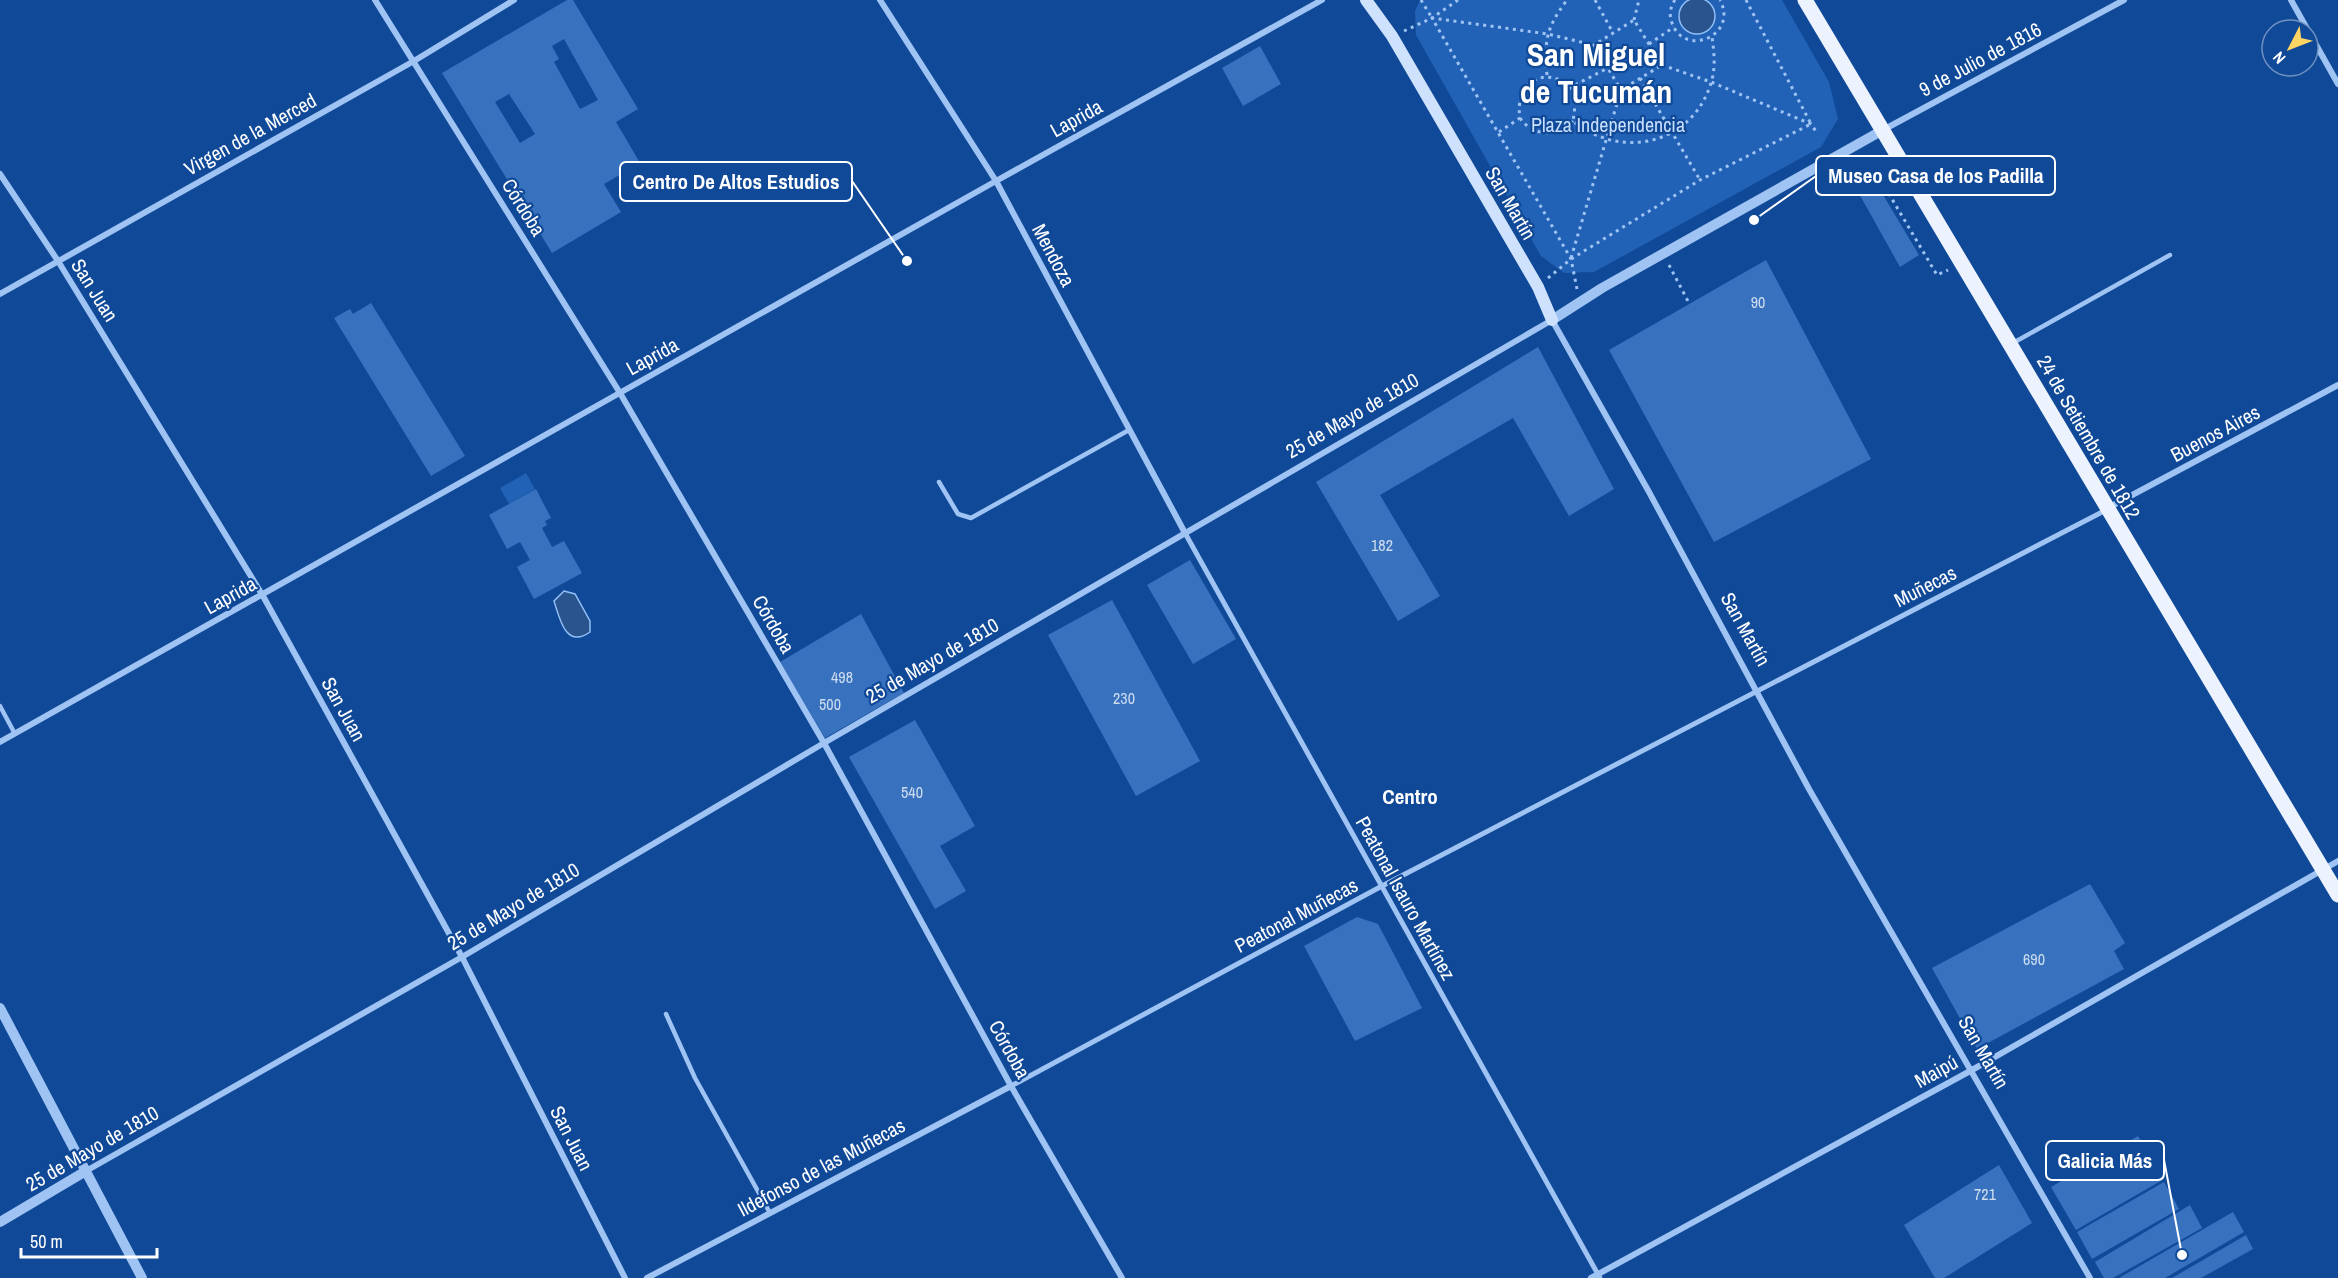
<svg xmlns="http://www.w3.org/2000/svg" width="2338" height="1278" viewBox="0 0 2338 1278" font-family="'Archivo Narrow',sans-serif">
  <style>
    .green { fill: #2262b6 }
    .water { fill: #29548d; stroke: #91bff8; stroke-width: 1.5 }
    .building { fill: #3872bf; fill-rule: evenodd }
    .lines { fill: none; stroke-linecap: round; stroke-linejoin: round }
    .path { stroke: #9fc4f4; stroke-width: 3; stroke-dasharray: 3 4.5; stroke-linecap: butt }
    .service { stroke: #9fc4f4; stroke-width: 4.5 }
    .pedestrian { stroke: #9fc4f4; stroke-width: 5 }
    .minor { stroke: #9fc4f4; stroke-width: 6 }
    .tertiary { stroke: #9fc4f4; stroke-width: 10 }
    .secondary { stroke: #cfe2fd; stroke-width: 12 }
    .primary { stroke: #ecf3ff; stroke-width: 15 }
    .labels { text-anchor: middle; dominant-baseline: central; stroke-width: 4.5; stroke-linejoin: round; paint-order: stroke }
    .number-label { font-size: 16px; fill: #cddcef }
    .street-label { font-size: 20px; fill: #fff; stroke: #104997 }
    .park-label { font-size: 20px; fill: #c7dffe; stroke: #104997 }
    .neighbourhood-label { font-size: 21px; font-weight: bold; fill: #fff; stroke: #104997 }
    .town-label { font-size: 32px; font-weight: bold; fill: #fff; stroke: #104997 }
    .leader { fill: none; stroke: #fff; stroke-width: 2 }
    .callout-dot { fill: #fff; stroke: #104997; stroke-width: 2 }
    .callout { fill: #104997; stroke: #fff; stroke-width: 2 }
    .callout-label { font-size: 21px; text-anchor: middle; font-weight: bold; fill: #fff }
  </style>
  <rect width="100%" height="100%" fill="#104997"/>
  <!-- green -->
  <g class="green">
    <polygon points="1420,0 1782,0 1829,82 1838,119 1821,147 1594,272 1564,273 1541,256 1416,35 1415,11"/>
    <polygon points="526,473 535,489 509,504 500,488"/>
  </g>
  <!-- water -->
  <g class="water">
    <circle cx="1697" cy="16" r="18"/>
    <path d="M 564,591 L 575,594 L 590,621 L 590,632 C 566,649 560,620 554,601 Z"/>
  </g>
  <!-- building -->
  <g class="building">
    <path d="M 567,0 L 573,0 L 638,109 L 616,122 L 640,163 L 604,184 L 621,212 L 552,253 L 442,73 ZM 564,39 L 598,100 L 580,109 L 554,62 L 559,59 L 552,46 ZM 509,94 L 535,134 L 520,143 L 495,102 Z"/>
    <polygon points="1260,46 1281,84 1243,106 1222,68"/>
    <polygon points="1870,173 1919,255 1900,267 1852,181"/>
    <polygon points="1766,260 1871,459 1714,542 1609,350"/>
    <polygon points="371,303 465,456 431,476 334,318 350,309 353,314"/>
    <polygon points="1538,347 1614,489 1569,516 1513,418 1380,495 1440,596 1398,621 1316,482"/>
    <polygon points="536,489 551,518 545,521 547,525 542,528 552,547 564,541 582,573 534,599 517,567 530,560 520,542 507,549 489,515"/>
    <polygon points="1190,560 1236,639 1193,664 1147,585"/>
    <polygon points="1112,600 1200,761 1136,796 1048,635"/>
    <polygon points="861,614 904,693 825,738 780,662"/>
    <polygon points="915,720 975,826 940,846 966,891 935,909 849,757"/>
    <polygon points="2090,884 2125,943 2114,951 2124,969 1977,1049 1932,968"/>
    <polygon points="1357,917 1378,924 1422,1008 1355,1041 1304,946"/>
    <polygon points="2138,1136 2164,1179 2076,1230 2051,1187"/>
    <polygon points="1999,1165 2032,1223 1944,1278 1935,1278 1904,1225"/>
    <polygon points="2164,1182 2179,1209 2092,1259 2077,1232"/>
    <polygon points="2190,1205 2202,1228 2113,1278 2104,1278 2095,1262"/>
    <polygon points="2233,1212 2244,1232 2165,1278 2119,1278"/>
    <polygon points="2246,1235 2253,1249 2201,1278 2172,1278"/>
  </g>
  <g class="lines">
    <!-- path -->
    <g class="path">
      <polyline points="1421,0 1432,18"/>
      <polyline points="1458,0 1432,18 1571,259 1577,289"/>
      <polyline points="1595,0 1613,33"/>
      <path d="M 1675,0 C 1670,7 1669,15 1672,23 C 1684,58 1739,36 1720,0"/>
      <polyline points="1634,20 1639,0"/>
      <polyline points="1404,31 1432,18 1548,34 1593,45"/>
      <polyline points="1649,44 1674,27"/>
      <polyline points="1662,65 1711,82 1811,124 1817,133"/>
      <path d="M 1547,75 C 1544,41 1546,28 1567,0"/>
      <polyline points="1640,78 1700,180"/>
      <path d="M 1571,87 L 1576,99 L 1573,121 C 1621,160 1692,145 1711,83 C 1716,68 1714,52 1712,37"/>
      <path d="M 1520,118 C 1533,137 1558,137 1573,121"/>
      <path d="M 1499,132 L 1520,118 C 1514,84 1544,64 1571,87 L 1608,68"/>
      <polyline points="1856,170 1876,172 1937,275 1948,270"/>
      <polyline points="1571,258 1621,90 1662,65 1634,20 1594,45 1621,90"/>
      <polyline points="1669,265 1689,303"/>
      <polyline points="1548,278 1571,259 1700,180 1811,124 1746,0"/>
    </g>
    <!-- service -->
    <g class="service">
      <polyline points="2013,343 2170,255"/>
      <polyline points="939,482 958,514 971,518 1129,430"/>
      <polyline points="0,706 15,734"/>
      <polyline points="666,1014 695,1078 770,1213"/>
    </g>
    <!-- pedestrian -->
    <g class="pedestrian">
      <polyline points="1185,533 1600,1278"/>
      <polyline points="1011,1086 1382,886 2106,510"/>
    </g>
    <!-- minor -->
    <g class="minor">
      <polyline points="375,0 620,393 824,743 1011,1086 1122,1278"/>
      <polyline points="880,0 996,181 1185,533"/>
      <polyline points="2291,0 2338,84"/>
      <polyline points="1883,130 2124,0"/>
      <polyline points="0,174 58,261 263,596 462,957 625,1278"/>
      <polyline points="0,294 414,61 514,0"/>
      <polyline points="2108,508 2338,385"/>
      <polyline points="0,742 996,181 1322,0"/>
      <polyline points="86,1171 462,957 824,743 1552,320 1649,492 1809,789 2090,1278"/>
      <polyline points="647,1278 1011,1086"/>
      <polyline points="1591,1278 1972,1070 2338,861"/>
    </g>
    <!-- tertiary -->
    <g class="tertiary">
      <polyline points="1552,320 1602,288 1883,130"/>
      <polyline points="0,1008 142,1278"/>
      <polyline points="0,1222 86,1171"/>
    </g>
    <!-- secondary -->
    <polyline class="secondary" points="1366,0 1392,36 1538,287 1552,320"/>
    <!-- primary -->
    <polyline class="primary" points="1805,0 2338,895"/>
  </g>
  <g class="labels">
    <!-- number labels -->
    <g class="number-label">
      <text x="1758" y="302">90</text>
      <text x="1382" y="545">182</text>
      <text x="842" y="677">498</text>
      <text x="1124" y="698">230</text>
      <text x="830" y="704">500</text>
      <text x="912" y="792">540</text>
      <text x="2034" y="959">690</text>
      <text x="1985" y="1194">721</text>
    </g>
    <!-- street labels -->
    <g class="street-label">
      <text transform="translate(1980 59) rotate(-28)">9 de Julio de 1816</text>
      <text transform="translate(1076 118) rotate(-29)">Laprida</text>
      <text transform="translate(250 134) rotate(-29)">Virgen de la Merced</text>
      <text transform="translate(1511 203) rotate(60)">San Martín</text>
      <text transform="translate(524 207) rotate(58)">Córdoba</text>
      <text transform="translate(1054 255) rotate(62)">Mendoza</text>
      <text transform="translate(95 290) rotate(58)">San Juan</text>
      <text transform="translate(652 356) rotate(-29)">Laprida</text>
      <text transform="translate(1352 415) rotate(-30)">25 de Mayo de 1810</text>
      <text transform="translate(2215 433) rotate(-28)">Buenos Aires</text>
      <text transform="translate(2089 437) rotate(60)">24 de Setiembre de 1812</text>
      <text transform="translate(1925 586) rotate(-27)">Muñecas</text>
      <text transform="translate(230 595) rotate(-29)">Laprida</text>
      <text transform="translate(774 624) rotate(60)">Córdoba</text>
      <text transform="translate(1746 629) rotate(61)">San Martín</text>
      <text transform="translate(932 660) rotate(-30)">25 de Mayo de 1810</text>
      <text transform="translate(344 709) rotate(61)">San Juan</text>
      <text transform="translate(1406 898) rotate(61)">Peatonal Isauro Martínez</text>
      <text transform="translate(513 906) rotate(-31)">25 de Mayo de 1810</text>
      <text transform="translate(1296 915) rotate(-28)">Peatonal Muñecas</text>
      <text transform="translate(1010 1049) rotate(61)">Córdoba</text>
      <text transform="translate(1984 1052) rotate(60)">San Martín</text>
      <text transform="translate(1936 1071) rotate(-29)">Maipú</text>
      <text transform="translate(572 1138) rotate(63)">San Juan</text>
      <text transform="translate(92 1148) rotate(-30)">25 de Mayo de 1810</text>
      <text transform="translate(821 1167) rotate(-28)">Ildefonso de las Muñecas</text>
    </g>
    <!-- park labels -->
    <g class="park-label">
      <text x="1608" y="124">Plaza Independencia</text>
    </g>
    <!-- neighbourhood labels -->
    <g class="neighbourhood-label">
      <text x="1410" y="796">Centro</text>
    </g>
    <!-- town labels -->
    <g class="town-label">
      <text x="1596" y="54">San Miguel<tspan x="1596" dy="37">de Tucumán</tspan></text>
    </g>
  </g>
  <!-- callouts -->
  <path class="leader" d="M1754 220L1816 176M907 261L852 181M2182 1255L2164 1160"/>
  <g class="callout-dot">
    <circle cx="1754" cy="220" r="6"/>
    <circle cx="907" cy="261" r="6"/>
    <circle cx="2182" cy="1255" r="6"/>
  </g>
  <g class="callout">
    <rect x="1816" y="156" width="239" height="39" rx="6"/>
    <rect x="620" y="162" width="232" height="39" rx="6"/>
    <rect x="2046" y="1141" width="118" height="39" rx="6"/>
  </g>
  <g class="callout-label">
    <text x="1936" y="183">Museo Casa de los Padilla</text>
    <text x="736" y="189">Centro De Altos Estudios</text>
    <text x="2105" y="1168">Galicia Más</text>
  </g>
  <!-- north arrow -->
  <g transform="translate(2290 48) rotate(228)"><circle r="28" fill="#104997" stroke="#7092c1" stroke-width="1.5"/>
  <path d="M0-4.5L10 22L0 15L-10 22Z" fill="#ffd462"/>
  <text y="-9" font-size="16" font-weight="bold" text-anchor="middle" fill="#ffffff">N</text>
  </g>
  <!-- scale -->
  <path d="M21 1248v9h136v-9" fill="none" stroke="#ffffff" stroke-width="3"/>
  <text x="30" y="1248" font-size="18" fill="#ffffff" stroke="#104997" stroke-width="4.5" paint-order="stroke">50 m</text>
</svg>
